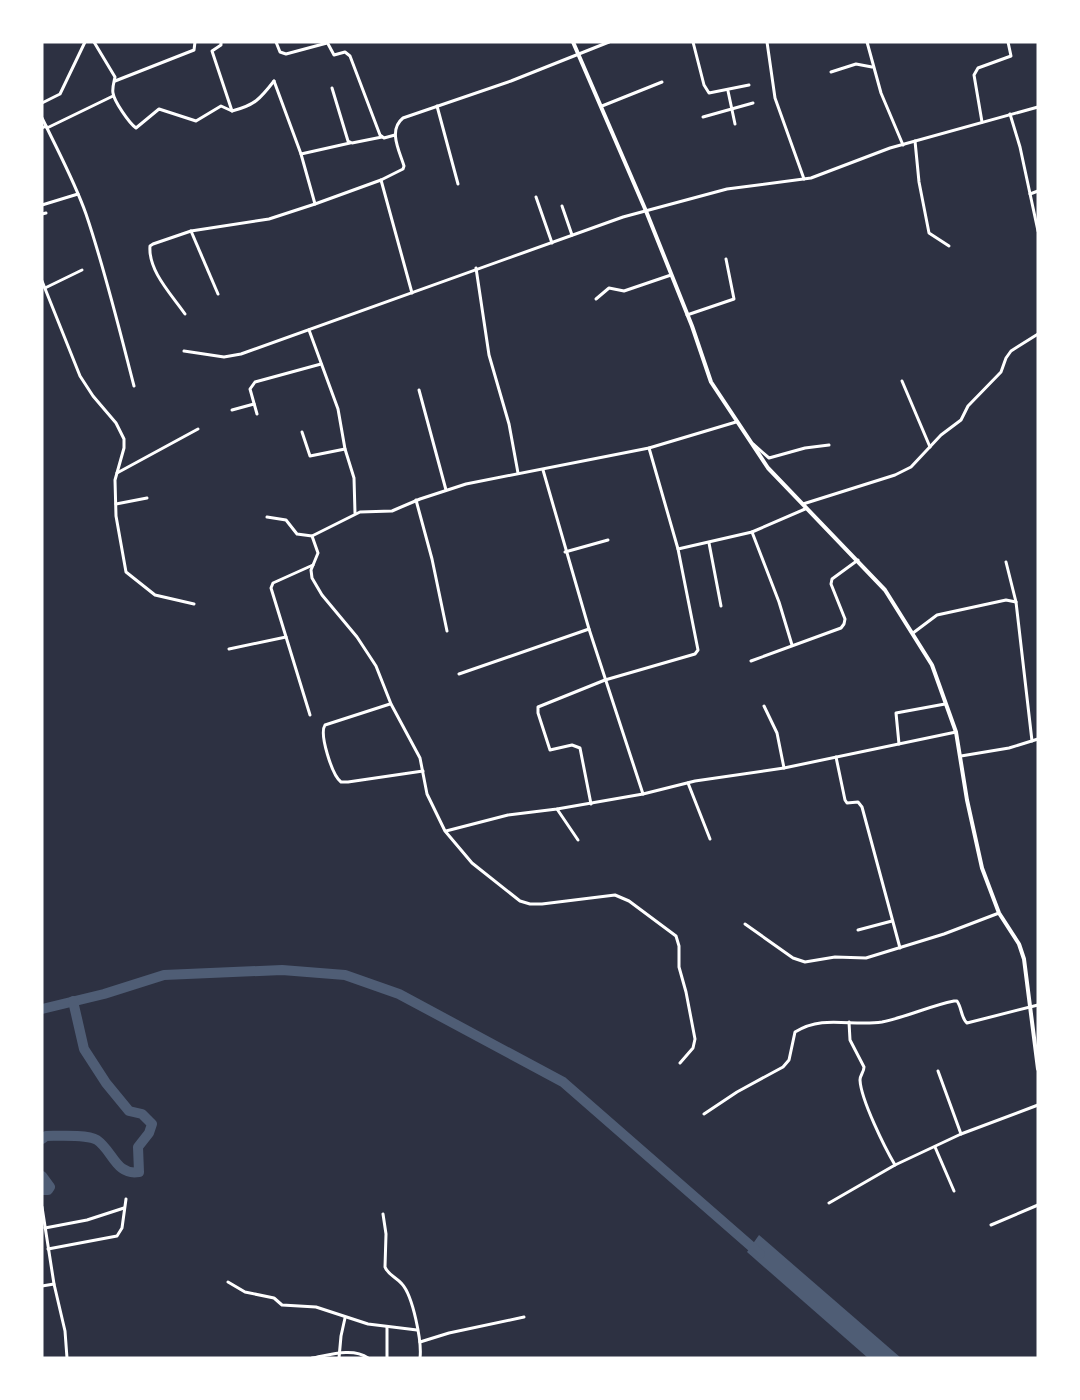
<svg xmlns="http://www.w3.org/2000/svg" width="1080" height="1400" viewBox="0 0 1080 1400" font-family="'Archivo Narrow',sans-serif">
  <style>
    .water { fill: #4f5d75 }
    .lines { fill: none; stroke-linecap: round; stroke-linejoin: round }
    .river { stroke: #4f5d75; stroke-width: 10 }
    .minor { stroke: #fff; stroke-width: 3 }
    .tertiary { stroke: #fff; stroke-width: 4 }
  </style>
  <rect width="100%" height="100%" fill="#2d3142"/>
  <!-- water -->
  <polygon class="water" points="759,1235 901,1358 868,1358 747,1252"/>
  <g class="lines">
    <!-- river -->
    <g class="river">
      <polyline points="42,1009 104,994 164,975 282,970 345,975 399,994 563,1082 760,1254"/>
      <path d="M 42,1139 L 46,1136 C 58,1136 87,1134 97,1140 C 113,1151 116,1176 139,1172 L 138,1147 L 149,1133 L 152,1124 L 142,1114 L 129,1111 L 106,1083 L 84,1049 L 73,1001"/>
      <polyline points="42,1176 50,1187 48,1190 42,1190"/>
    </g>
    <!-- minor -->
    <g class="minor">
      <path d="M 94,42 L 115,77 C 114,82 112,88 113,93 C 114,101 129,123 136,128 L 159,109 L 196,121 L 221,106 L 232,111 C 255,105 260,99 274,81"/>
      <polyline points="221,42 221,45 212,51 232,111"/>
      <polyline points="276,42 280,52 286,54 327,43"/>
      <polyline points="327,42 334,55 345,52 350,56 380,135 384,138 395,135"/>
      <polyline points="693,42 704,85 709,93 749,85"/>
      <polyline points="767,42 775,98 804,179"/>
      <polyline points="867,42 881,93 903,145"/>
      <polyline points="831,72 856,64 872,67"/>
      <polyline points="115,81 194,50 195,42"/>
      <polyline points="274,81 301,154 315,204"/>
      <polyline points="332,88 348,141 352,143 382,137"/>
      <polyline points="728,91 735,124"/>
      <polyline points="42,103 60,94 85,42"/>
      <polyline points="437,106 458,184"/>
      <polyline points="602,106 662,82"/>
      <polyline points="1010,114 1020,147 1038,231"/>
      <polyline points="703,117 753,103"/>
      <polyline points="42,118 46,126 42,128"/>
      <polyline points="982,122 974,75 978,68 1011,56 1008,42"/>
      <path d="M 46,126 C 60,155 75,183 86,214 C 105,270 119,328 134,386"/>
      <polyline points="47,128 113,96"/>
      <polyline points="915,141 919,182 929,233 949,246"/>
      <polyline points="301,154 350,143"/>
      <polyline points="381,180 412,293"/>
      <polyline points="1030,194 1038,191"/>
      <polyline points="536,197 552,243"/>
      <polyline points="42,205 78,194"/>
      <polyline points="562,206 572,235"/>
      <polyline points="42,214 46,213"/>
      <polyline points="191,231 218,294"/>
      <polyline points="476,268 489,355 509,424 518,473"/>
      <polyline points="42,281 80,376 93,396 116,423 124,439 124,448 115,480 116,516 126,572 155,595 194,604"/>
      <polyline points="45,288 82,270"/>
      <polyline points="596,299 609,288 624,291 671,275"/>
      <path d="M 185,314 C 172,295 148,271 150,246 L 153,244 L 191,231 L 269,219 L 315,204 L 381,180 L 403,169 L 404,166 C 399,150 388,130 403,118 L 511,81 L 609,42"/>
      <polyline points="687,315 734,299 726,259"/>
      <polyline points="309,330 338,409 345,449 354,478 355,513"/>
      <polyline points="184,351 224,357 241,354 623,217 727,189 811,178 890,148 1038,107"/>
      <polyline points="902,381 930,447"/>
      <polyline points="419,390 446,490"/>
      <polyline points="232,410 254,404"/>
      <polyline points="257,414 250,389 255,382 321,364"/>
      <polyline points="302,432 310,456 345,449"/>
      <polyline points="753,444 769,458 805,448 829,445"/>
      <polyline points="543,470 589,629 643,794"/>
      <polyline points="117,473 198,429"/>
      <polyline points="416,500 432,559 447,631"/>
      <polyline points="116,504 147,498"/>
      <polyline points="803,504 895,475 911,467 941,435 961,420 968,406 1001,372 1006,358 1011,351 1038,334"/>
      <polyline points="267,517 286,520 297,534 312,536 318,553 311,570 312,578 322,595 357,637 376,666 391,704 420,758 427,794 445,831 472,863 520,901 530,904 542,904 615,895 629,901 676,936 679,946 679,967 686,992 695,1039 693,1048 680,1063"/>
      <polyline points="752,532 779,602 792,645"/>
      <polyline points="312,536 360,512 392,511 420,499 466,484 649,448 736,422"/>
      <polyline points="709,543 721,606"/>
      <polyline points="678,549 752,532 805,509"/>
      <polyline points="565,552 608,540"/>
      <polyline points="1006,562 1016,602 1032,741"/>
      <polyline points="913,633 937,615 1006,600 1016,602"/>
      <polyline points="229,649 286,637"/>
      <polyline points="751,661 841,628 844,624 845,619 831,584 832,579 858,560"/>
      <polyline points="459,674 589,629"/>
      <path d="M 390,704 L 325,725 C 319,734 332,775 341,782 L 348,782 L 423,771"/>
      <polyline points="764,706 777,733 784,768"/>
      <polyline points="310,715 271,588 273,583 313,565"/>
      <polyline points="899,744 896,713 945,704"/>
      <polyline points="961,756 1009,748 1038,739"/>
      <polyline points="836,757 845,800 847,803 858,802 862,807 900,948"/>
      <polyline points="688,783 710,839"/>
      <polyline points="591,804 580,748 572,745 550,750 538,713 538,707 605,680 695,654 698,650 678,549 649,448"/>
      <polyline points="557,809 578,840"/>
      <polyline points="446,831 508,815 557,809 643,794 695,781 784,768 956,732"/>
      <polyline points="745,924 793,958 805,962 835,957 866,958 944,934 999,913"/>
      <polyline points="858,930 892,921"/>
      <path d="M 849,1022 L 850,1040 L 864,1067 C 864,1072 860,1075 860,1080 C 861,1100 885,1148 895,1165"/>
      <polyline points="938,1071 961,1134"/>
      <path d="M 704,1114 L 737,1092 L 783,1067 L 789,1060 L 795,1032 C 824,1014 851,1027 882,1022 C 907,1017 929,1006 954,1001 L 957,1001 C 962,1008 961,1018 967,1023 L 1038,1005"/>
      <polyline points="935,1147 954,1191"/>
      <polyline points="829,1203 895,1165 961,1134 1038,1105"/>
      <polyline points="42,1207 54,1284 65,1331 67,1358"/>
      <path d="M 383,1214 L 386,1234 L 385,1267 C 388,1275 396,1277 402,1284 C 413,1296 422,1342 420,1358"/>
      <polyline points="991,1225 1038,1205"/>
      <polyline points="45,1228 87,1220 124,1208"/>
      <polyline points="48,1249 117,1236 122,1228 126,1199"/>
      <polyline points="228,1282 245,1292 274,1298 282,1305 316,1307 368,1324 417,1330"/>
      <polyline points="42,1286 54,1284"/>
      <polyline points="387,1327 387,1358"/>
      <polyline points="420,1342 449,1333 524,1317"/>
      <path d="M 312,1358 C 329,1355 353,1347 368,1358"/>
      <polyline points="339,1358 341,1336 345,1318"/>
    </g>
    <!-- tertiary -->
    <polyline class="tertiary" points="573,42 646,211 692,326 711,382 768,468 885,590 932,665 956,732 967,800 982,868 999,913 1019,944 1024,959 1038,1069"/>
  </g>
  <!-- border -->
  <rect width="1080" height="1400" fill="none" stroke="#ffffff" stroke-width="87"/>
</svg>
